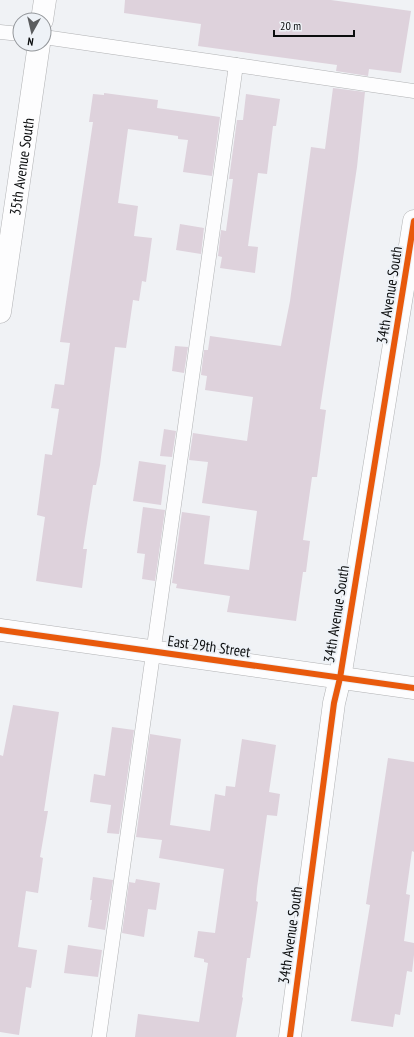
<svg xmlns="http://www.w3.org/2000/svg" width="414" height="1037" viewBox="0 0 414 1037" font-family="'PT Sans Narrow',sans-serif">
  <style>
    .building { fill: #ded2dc }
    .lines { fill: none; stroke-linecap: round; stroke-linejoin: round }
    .lane-casing { stroke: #b1b2b4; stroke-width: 15 }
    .street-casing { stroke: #b1b2b4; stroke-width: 23 }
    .lane { stroke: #fdfdfe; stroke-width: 14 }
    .street { stroke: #fdfdfe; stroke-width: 22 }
    .cycleway-casing { stroke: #eef2f7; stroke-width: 8 }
    .cycleway { stroke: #e8590c; stroke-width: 6 }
    .labels { text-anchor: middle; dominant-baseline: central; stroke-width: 4; stroke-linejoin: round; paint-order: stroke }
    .street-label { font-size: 15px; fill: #0b0d0e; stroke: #eef2f7 }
  </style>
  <rect width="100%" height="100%" fill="#f0f2f5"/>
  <!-- building -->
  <g class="building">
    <polygon points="125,0 331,0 411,11 401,73 369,69 368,76 336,71 337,65 198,46 201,24 124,13"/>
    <polygon points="333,88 365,92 357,167 320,409 326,410 317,477 312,477 303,540 310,541 306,572 303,572 296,621 227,612 230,596 176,588 177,584 172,583 182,512 210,516 204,564 249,570 257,511 202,503 208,462 189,460 193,433 247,441 253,397 205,390 207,376 201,375 204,350 208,350 210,336 281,346 290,301 311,147 325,149"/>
    <polygon points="104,93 158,100 157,108 220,117 212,176 183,172 188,140 178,139 178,136 128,129 118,203 138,206 134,236 152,238 146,282 142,281 139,301 133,300 126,348 115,347 100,465 96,485 93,485 83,549 87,549 82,588 36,581 45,517 37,515 45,454 52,455 59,409 51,408 55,384 64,385 70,343 60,342 93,122 89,122 93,94 104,95"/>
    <polygon points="246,94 280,99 276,126 273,126 267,174 258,173 248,246 258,247 255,273 220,268 222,257 218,256 221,230 226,231 233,179 229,179 237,120 243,120"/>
    <polygon points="180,224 204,228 201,254 176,250"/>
    <polygon points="175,346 188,347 184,373 172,371"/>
    <polygon points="164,429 176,431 172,457 160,456"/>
    <polygon points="139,461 166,465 161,505 133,501"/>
    <polygon points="143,507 165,510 155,581 142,579 145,554 137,553"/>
    <polygon points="13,705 59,712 44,811 48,811 40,857 43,858 38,893 26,891 18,947 37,950 31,988 26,987 19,1035 0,1032 0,755 3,756"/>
    <polygon points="112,727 134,730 119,834 107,833 111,805 90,802 94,774 105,776"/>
    <polygon points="150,734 181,739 170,825 210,831 215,794 225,796 226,786 235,787 242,739 276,745 269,792 280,794 277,816 267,815 257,888 256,901 258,902 250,958 247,958 242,997 243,998 236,1037 135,1037 138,1014 199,1022 208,963 204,962 204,959 194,957 198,931 215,933 224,869 159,858 162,840 136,837"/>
    <polygon points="388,758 414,762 414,852 412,851 406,894 410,895 404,941 414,943 414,955 412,972 407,971 400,1015 395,1014 393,1027 351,1021 370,905 366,904"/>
    <polygon points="93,877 113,880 105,930 88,927 92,900 90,900"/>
    <polygon points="136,879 160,883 156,910 148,909 144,937 122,933 129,882 135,883"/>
    <polygon points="68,945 102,950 98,977 64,973"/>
  </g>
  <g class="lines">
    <defs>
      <g id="lane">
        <polyline points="0,32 20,34"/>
        <polyline points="44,37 414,91"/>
        <polyline points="99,1037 236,65"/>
      </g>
      <g id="street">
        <polyline points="42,20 45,0"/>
        <path id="s1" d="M 0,312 L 39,44"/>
        <polyline points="0,630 414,688"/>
        <polyline points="290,1037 334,703 340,678 414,221"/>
      </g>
    </defs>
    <!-- lane casing -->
    <use href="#lane" class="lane-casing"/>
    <!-- street casing -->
    <use href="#street" class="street-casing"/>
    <!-- lane -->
    <use href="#lane" class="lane"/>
    <!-- street -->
    <use href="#street" class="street"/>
    <defs>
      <g id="cycleway">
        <polyline points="0,630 414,688"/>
        <polyline points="290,1037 334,703 340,678 414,221"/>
      </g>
    </defs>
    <!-- cycleway casing -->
    <use href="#cycleway" class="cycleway-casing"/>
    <!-- cycleway -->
    <use href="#cycleway" class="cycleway"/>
  </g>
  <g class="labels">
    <!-- street labels -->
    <g class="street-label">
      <text stroke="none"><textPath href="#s1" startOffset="147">35th Avenue South</textPath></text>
      <text transform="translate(389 295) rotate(-81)">34th Avenue South</text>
      <text transform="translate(336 614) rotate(-81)">34th Avenue South</text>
      <text transform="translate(209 646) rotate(8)">East 29th Street</text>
      <text transform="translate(290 935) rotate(-82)">34th Avenue South</text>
    </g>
  </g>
  <!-- north arrow -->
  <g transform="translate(32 32) rotate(188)"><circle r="19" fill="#eef2f7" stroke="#93969a"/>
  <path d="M0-3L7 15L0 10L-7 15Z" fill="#5b5d5f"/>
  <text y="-6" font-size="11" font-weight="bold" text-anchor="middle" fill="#0b0d0e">N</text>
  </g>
  <!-- scale -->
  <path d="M274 30v6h80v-6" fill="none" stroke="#0b0d0e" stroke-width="2"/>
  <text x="280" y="30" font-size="12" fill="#0b0d0e" stroke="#eef2f7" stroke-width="3" paint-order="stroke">20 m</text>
</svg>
